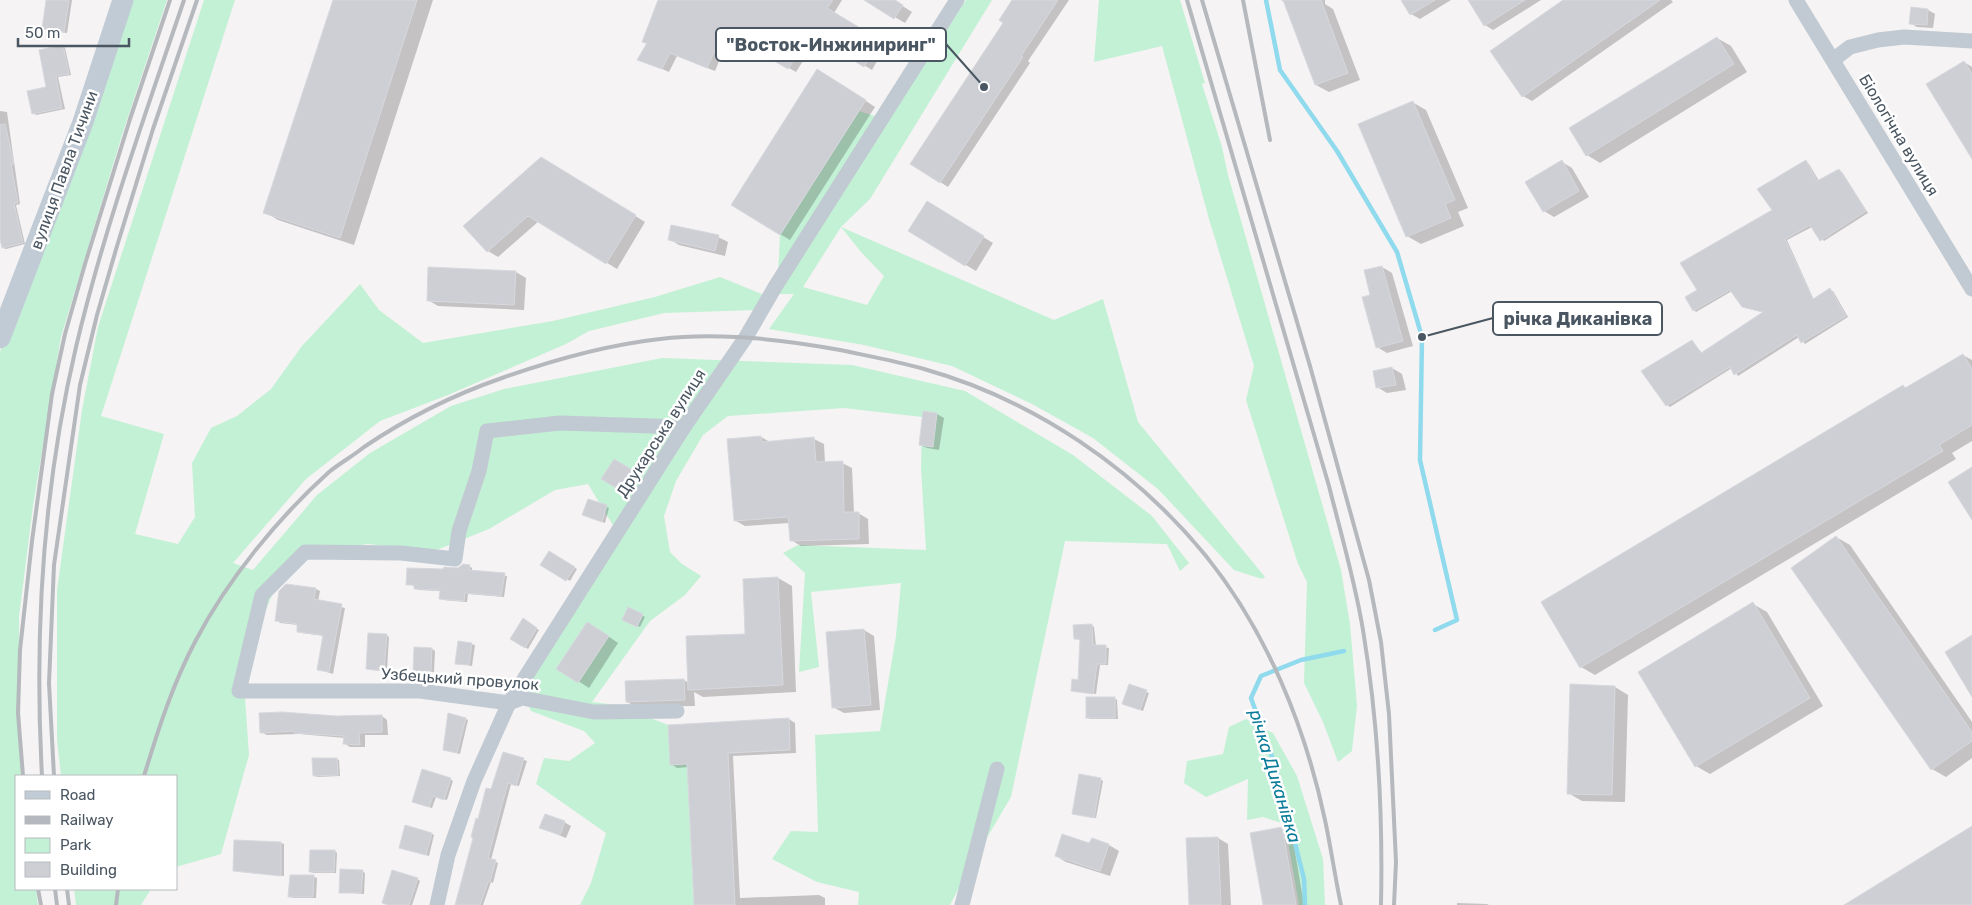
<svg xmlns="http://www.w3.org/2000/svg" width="1972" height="905" viewBox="0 0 1972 905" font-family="Rubik,sans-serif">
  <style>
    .green { fill: #c3f1d5; fill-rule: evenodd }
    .shadow { fill: #0003 }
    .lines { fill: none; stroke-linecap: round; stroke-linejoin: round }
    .stream { stroke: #90daee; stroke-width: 4.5 }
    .building { fill: #cdcfd5; stroke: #d7d9de }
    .minor { stroke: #c1cad2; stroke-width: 15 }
    .secondary { stroke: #c1cbd6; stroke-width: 21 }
    .rail { stroke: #b5b8bd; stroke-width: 4 }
    .labels { text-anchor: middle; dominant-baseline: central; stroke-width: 5; stroke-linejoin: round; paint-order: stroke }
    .street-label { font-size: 16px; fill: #4a5661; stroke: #fff }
    .water-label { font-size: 18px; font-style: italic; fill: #0c7c9b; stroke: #fff }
    .leader { fill: none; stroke: #4a5661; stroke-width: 2 }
    .callout-dot { fill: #4a5661; stroke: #fff; stroke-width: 2 }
    .callout { fill: #fff; stroke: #4a5661; stroke-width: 2 }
    .callout-label { font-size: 18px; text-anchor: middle; font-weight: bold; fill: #4a5661 }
  </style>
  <rect width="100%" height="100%" fill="#f5f3f3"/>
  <!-- green -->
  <g class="green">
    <polygon points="124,0 167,0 122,135 61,337 33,506 19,617 21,776 16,776 16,889 36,889 38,905 0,905 0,352 64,186"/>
    <polygon points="204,0 235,0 101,416 164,434 135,534 178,544 195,517 192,463 211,428 237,416 271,389 302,346 360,284 379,310 423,343 553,321 655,297 720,277 769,297 757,310 664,313 589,331 566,344 448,395 380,421 306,479 233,563 253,570 317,495 370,453 451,406 504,389 662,358 852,365 965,391 1073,455 1152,516 1189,563 1180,571 1167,544 1065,541 1011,797 973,861 950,905 858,905 859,892 817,882 772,859 791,831 818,832 815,735 880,731 896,636 901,583 811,592 819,667 799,672 805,573 783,553 798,545 926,550 921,468 922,417 844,408 728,416 703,435 676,481 664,516 670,552 682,564 701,576 685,595 650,621 592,702 617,705 668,725 687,764 694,905 580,905 591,883 606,833 536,784 544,758 569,761 595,743 584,731 531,711 519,687 617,532 588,484 555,490 489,529 434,551 368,544 305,552 279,579 249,649 245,698 249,755 221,854 176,867 176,776 61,776 57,740 57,590 82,410 98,327"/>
    <path d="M 966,0 L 992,0 L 870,199 L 841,227 L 1054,320 L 1103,299 L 1138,422 L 1265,577 L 1262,579 L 1234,570 L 1158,489 L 1093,438 L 1032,404 L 952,366 L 864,345 L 769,329 L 794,294 L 777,294 L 780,235 L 859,111 L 887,120 ZM 841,227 L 861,252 L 884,276 L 867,305 L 803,287 Z"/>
    <polygon points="1099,0 1180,0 1205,83 1202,84 1222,147 1228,175 1341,570 1350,624 1357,706 1352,751 1338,762 1323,722 1304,683 1307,582 1298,564 1246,400 1254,366 1209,219 1162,46 1094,62"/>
    <polygon points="1246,719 1273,733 1297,776 1323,859 1325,905 1299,905 1285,824 1263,817 1247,820 1248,779 1206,797 1184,783 1187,761 1223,754 1229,727"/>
    <polygon points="74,889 151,889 141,905 76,905"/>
  </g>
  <!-- shadow -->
  <g class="shadow">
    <polygon points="47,0 72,0 67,33 46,30"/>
    <polygon points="334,0 433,0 354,245 278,220 265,212"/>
    <polygon points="659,0 842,0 834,13 886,45 872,70 818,37 796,72 730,35 715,71 677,56 669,72 639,59 648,45 643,42"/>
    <polygon points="870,0 893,0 912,12 905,23 869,2"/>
    <polygon points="1013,0 1069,0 1028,61 1030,63 948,187 940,182"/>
    <polygon points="1281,0 1325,0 1325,4 1333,9 1360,80 1329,92 1316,85 1286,3"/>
    <polygon points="1402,0 1451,0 1420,19 1411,14"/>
    <polygon points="1469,0 1541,0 1493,30 1485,25"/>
    <polygon points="1565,0 1671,0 1673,2 1532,101 1523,96"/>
    <polygon points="1912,8 1928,10 1935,14 1933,28 1917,27 1910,23"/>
    <polygon points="1717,38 1731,46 1747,72 1600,163 1587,155"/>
    <polygon points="63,46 65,48 71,75 58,77 65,109 36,115 33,113 47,88"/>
    <polygon points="1964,62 1972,67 1972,156"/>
    <polygon points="828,76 875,107 790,240 780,234"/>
    <polygon points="1412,102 1426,110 1468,208 1458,212 1464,226 1421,244 1407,236"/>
    <polygon points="0,111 7,112 20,204 16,205 25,244 6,249 3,248 0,233"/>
    <polygon points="1562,162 1572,168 1589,197 1554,217 1544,211"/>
    <polygon points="1806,162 1809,164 1819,181 1839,170 1842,172 1868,213 1824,241 1812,227 1787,240 1814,300 1830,290 1833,291 1848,317 1805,344 1799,337 1738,376 1732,368 1670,407 1667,405 1692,341 1702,353 1765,313 1746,308 1732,291 1696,312 1694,310 1698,290 1774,210"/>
    <polygon points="552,164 645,222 617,269 539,221 498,257 488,251"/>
    <polygon points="927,203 993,243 976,271 966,265"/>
    <polygon points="718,237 728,242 725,256 679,245 669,239"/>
    <polygon points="1382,267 1392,273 1413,346 1387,353 1377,347 1372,296"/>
    <polygon points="516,272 526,278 524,310 438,306 428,300"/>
    <polygon points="1963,355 1972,360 1972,441 1952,453 1956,459 1595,675 1581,667 1903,386 1907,389"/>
    <polygon points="1392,368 1402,374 1406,390 1387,393 1377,387"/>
    <polygon points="924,413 937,414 944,418 939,450 927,448 920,445"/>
    <polygon points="761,437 770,442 814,439 824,444 825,463 842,463 852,468 854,513 858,513 868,519 869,544 801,546 791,540 790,523 745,526 736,521"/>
    <polygon points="614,461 636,474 624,491 603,479"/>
    <polygon points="607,507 609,508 605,523 586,516"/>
    <polygon points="1836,537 1850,545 1972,722 1972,758 1946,777 1932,769"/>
    <polygon points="549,553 577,569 570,581 542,564"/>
    <polygon points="469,566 472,568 472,571 507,576 504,597 468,594 467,602 443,600 440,598 441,591 418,590 415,586 407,584"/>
    <polygon points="778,578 792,586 796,692 703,697 694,692 695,706 637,707 627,702 684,680 689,683 747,635"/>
    <polygon points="316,589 320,591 318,601 345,608 333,674 318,669 324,636 302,633 298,631 299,625 280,623 277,620"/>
    <polygon points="1753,604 1767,612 1823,706 1710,774 1696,766 1640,672"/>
    <polygon points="628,609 645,617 640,627 623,619"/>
    <polygon points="523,620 539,630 528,649 512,638"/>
    <polygon points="1092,625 1094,627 1096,646 1109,648 1108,665 1100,665 1096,694 1072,690 1079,681 1081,640 1075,639"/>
    <polygon points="598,629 618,643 589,688 558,668"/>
    <polygon points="864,630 874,636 880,710 844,713 833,707"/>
    <polygon points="386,635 389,637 387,671 370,670 367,669"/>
    <polygon points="459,642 475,645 472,666 456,663"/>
    <polygon points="432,649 435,651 434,672 415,670"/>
    <polygon points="1615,687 1628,695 1625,802 1582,801 1568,793"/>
    <polygon points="1146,692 1149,693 1143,711 1126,705"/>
    <polygon points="1114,698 1117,700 1118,719 1090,719 1088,718"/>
    <polygon points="382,716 387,720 388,735 365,735 365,747 350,747 345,744 345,738 299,734 267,735 261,732 335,717"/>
    <polygon points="466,719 468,720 460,754 448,751"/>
    <polygon points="789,719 795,723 796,753 733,756 740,898 819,895 825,898 825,905 696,905 689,767 677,768 671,764"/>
    <polygon points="503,753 527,761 519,786 511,784 491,860 498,863 493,883 491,882 483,905 456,905 479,821 492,791"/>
    <polygon points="336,759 339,760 340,776 317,777 314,775"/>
    <polygon points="450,779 453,781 447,800 436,797 432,808 416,803"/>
    <polygon points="1100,779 1103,781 1096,818 1073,813"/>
    <polygon points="564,822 571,826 566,838 541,828"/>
    <polygon points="1282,829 1292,834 1304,905 1264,905"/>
    <polygon points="432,834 434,835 429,856 403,849"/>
    <polygon points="1218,838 1228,844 1231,905 1191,905"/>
    <polygon points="1093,840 1109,845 1119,851 1110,876 1066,862 1056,856 1089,844"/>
    <polygon points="235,841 281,843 284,844 284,876 234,870"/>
    <polygon points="335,851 337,853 336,873 313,873 311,871"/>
    <polygon points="362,871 365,873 364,894 340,892"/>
    <polygon points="314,877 317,878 316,898 293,898 290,896"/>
    <polygon points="417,879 420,881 412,905 390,905"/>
    <polygon points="1457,903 1487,904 1489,905 1457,905"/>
  </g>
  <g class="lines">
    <!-- stream -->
    <g class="stream">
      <polyline points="1266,0 1280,70 1337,151 1397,252 1422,337 1420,460 1457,620 1435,630"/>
      <polyline points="1305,905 1304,879 1277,771 1251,698 1261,676 1301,660 1344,651"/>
    </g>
  </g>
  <!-- building -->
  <g class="building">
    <polygon points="46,0 69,0 64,32 42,29"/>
    <polygon points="333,0 417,0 340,238 263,213"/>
    <polygon points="658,0 833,0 827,8 880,40 864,67 811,34 788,69 723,32 707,68 670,53 662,69 637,60 647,43 642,42"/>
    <polygon points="864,0 895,0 903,5 894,19"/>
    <polygon points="1012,0 1058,0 1021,56 1023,57 940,183 910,164 1003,23 999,20"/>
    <polygon points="1283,0 1321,0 1348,73 1315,85"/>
    <polygon points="1401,0 1435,0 1410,15"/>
    <polygon points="1468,0 1525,0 1484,26"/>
    <polygon points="1563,0 1660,0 1522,97 1490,51"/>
    <polygon points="1911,7 1928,9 1927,25 1909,24"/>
    <polygon points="1717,37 1734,64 1586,156 1569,128"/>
    <polygon points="63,45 69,74 56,76 62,108 32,114 27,91 46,87 39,50"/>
    <polygon points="1964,61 1972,74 1972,159 1926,84"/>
    <polygon points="817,69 866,100 780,235 731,205"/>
    <polygon points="1413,101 1455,200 1445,204 1451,218 1406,237 1358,124"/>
    <polygon points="5,124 14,164 11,164 18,203 14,203 23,243 2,248 0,239 0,125"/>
    <polygon points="541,157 636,215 606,264 528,216 487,252 463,226"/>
    <polygon points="1562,160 1579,191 1543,212 1525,182"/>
    <polygon points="1806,160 1817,181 1839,169 1866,211 1820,241 1810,225 1785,239 1813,299 1830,288 1846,316 1801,343 1797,335 1734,375 1730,367 1666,406 1641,371 1692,340 1701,353 1763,312 1742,307 1730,290 1693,311 1685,297 1697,290 1680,263 1772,210 1757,189"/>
    <polygon points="927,201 984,236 965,266 908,231"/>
    <polygon points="671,225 719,235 715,251 668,240"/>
    <polygon points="1382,266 1403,341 1376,348 1362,297 1370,295 1364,270"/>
    <polygon points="428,267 516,271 514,305 427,301"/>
    <polygon points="1963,354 1972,369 1972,425 1939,445 1943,451 1580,668 1541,602 1903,385 1905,388"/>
    <polygon points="1392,367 1396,385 1376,388 1373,371"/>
    <polygon points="923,411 937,413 933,447 919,445"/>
    <polygon points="761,436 762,442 814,437 816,462 843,461 844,512 859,512 859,539 790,541 788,517 734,521 727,439"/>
    <polygon points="614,459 634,471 621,491 601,479"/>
    <polygon points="1972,467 1972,520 1948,482"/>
    <polygon points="588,499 607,505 602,522 582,515"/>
    <polygon points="1836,536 1972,732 1972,741 1931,770 1791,568"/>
    <polygon points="549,551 575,567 566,581 540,565"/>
    <polygon points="463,564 470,565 469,570 505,573 501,596 465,593 464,601 439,599 440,590 414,589 414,585 406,585 407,568 443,569 444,567 458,568"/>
    <polygon points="778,577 783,685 688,690 686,636 745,634 743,579"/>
    <polygon points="286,584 316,588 314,599 342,604 329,672 317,670 323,635 297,632 297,624 275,621 279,591"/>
    <polygon points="1753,602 1810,698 1695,767 1638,672"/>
    <polygon points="628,607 643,614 637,627 622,620"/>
    <polygon points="523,618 537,628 525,648 510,639"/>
    <polygon points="587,622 609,636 578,683 556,669"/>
    <polygon points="1092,624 1093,645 1106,645 1106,664 1097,664 1093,694 1071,691 1072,679 1078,680 1080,639 1074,639 1073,625"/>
    <polygon points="864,629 871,705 832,708 826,632"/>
    <polygon points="368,633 387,634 384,671 366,669"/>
    <polygon points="1972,635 1972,697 1945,652"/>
    <polygon points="458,641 472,643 469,665 455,664"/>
    <polygon points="414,647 432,648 431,671 413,671"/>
    <polygon points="684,679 685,700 626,702 625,681"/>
    <polygon points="1129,684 1147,690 1140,710 1122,704"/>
    <polygon points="1570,684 1615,686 1612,795 1567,794"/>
    <rect x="1086" y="697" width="29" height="21"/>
    <polygon points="282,712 336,716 382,715 382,732 359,733 360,745 343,744 344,736 294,733 294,731 260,733 259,713"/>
    <polygon points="448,713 466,718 457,753 443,750"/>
    <polygon points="789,718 790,750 728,753 735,905 694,905 687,764 670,765 668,725"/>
    <polygon points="503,752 524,758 516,786 508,783 500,812 488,858 496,860 490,882 488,882 480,905 455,905 473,838 471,837 476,818 478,819 486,788 491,789"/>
    <polygon points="312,758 337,758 338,775 313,776"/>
    <polygon points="422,769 451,778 444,800 433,796 429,807 412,802"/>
    <polygon points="1079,774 1101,778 1094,818 1072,814"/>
    <polygon points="545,814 565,821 560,835 539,828"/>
    <polygon points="405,825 432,833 426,855 399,848"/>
    <polygon points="1972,826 1972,905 1844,905"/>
    <polygon points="1282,827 1296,905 1263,905 1250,833"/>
    <polygon points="1062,834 1089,843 1092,838 1109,844 1100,871 1055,856"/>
    <polygon points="1218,837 1221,905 1189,905 1186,838"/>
    <polygon points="234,840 281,842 281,876 233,871"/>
    <polygon points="310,850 335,850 334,872 309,872"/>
    <polygon points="340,869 363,870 361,893 339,893"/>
    <polygon points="392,870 418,878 409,905 388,905 382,903"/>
    <polygon points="290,875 314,875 313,897 288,897"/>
  </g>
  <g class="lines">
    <!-- minor -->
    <g class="minor">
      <polyline points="1796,0 1972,289"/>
      <polyline points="1833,60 1850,47 1878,40 1904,37 1972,41"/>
      <polyline points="677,711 594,712 522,698 509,703 420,691 239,691 262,595 305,552 401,553 455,559 459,531 479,471 487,431 560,423 684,427"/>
      <polyline points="437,905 448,855 474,781 509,703 684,427 746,337 775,287 957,0"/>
      <polyline points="962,905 997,769"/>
    </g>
    <!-- secondary -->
    <polyline class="secondary" points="0,338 83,122 123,0"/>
    <!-- rail -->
    <g class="rail">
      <path d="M 1187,0 L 1329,486 C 1341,534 1355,581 1363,630 C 1378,721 1383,812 1381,905"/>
      <polyline points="1202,0 1310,366 1369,580 1381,642 1389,714 1396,862 1394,905"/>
      <polyline points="1243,0 1270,140"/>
      <polyline points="23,776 18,713 20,650 32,541 52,394 65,334 85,264 130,119 170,0"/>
      <path d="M 42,776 C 34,632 43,488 76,347 C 104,229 145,115 184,0"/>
      <polyline points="54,776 49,683 54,565 80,385 97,315 117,246 153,129 197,0"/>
      <path d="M 144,776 C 158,730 173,683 196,640 C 228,579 278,518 329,472 C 340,463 353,456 364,447 C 407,418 453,395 502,378 C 553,360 606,345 660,339 C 720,332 781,339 840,350 C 868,356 896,361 924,369 C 1034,400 1134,468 1206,556 C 1267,632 1305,726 1325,820 C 1331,848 1335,877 1341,905"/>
      <polyline points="38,889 41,905"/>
      <polyline points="55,889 57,905"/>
      <polyline points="67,889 69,905"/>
      <polyline points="116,905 118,889"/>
    </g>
  </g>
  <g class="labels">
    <!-- street labels -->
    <g class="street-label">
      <text transform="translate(1899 135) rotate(59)">Біологічна вулиця</text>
      <text transform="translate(64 170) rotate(-70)">вулиця Павла Тичини</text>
      <text transform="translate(661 433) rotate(-57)">Друкарська вулиця</text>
      <text transform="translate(460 679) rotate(4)">Узбецький провулок</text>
    </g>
    <!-- water labels -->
    <g class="water-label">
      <text transform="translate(1275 776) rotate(73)">річка Диканівка</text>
    </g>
  </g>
  <!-- callouts -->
  <path class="leader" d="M984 87L946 44M1422 337L1493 318"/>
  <g class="callout-dot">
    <circle cx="984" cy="87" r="5"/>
    <circle cx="1422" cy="337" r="5"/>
  </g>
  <g class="callout">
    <rect x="716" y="28" width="230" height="33" rx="5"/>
    <rect x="1493" y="302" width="169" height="33" rx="5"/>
  </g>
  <g class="callout-label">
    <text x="831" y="51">"Восток-Инжиниринг"</text>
    <text x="1578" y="325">річка Диканівка</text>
  </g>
  <!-- legend -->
  <rect x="15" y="775" width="162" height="115" fill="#ffffff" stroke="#b7bbc0"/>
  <rect x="25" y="791" width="25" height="8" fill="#c1cbd6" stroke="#b7bbc0"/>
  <text x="60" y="800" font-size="15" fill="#4a5661">Road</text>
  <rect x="25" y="816" width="25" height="8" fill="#b5b8bd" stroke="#b7bbc0"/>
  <text x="60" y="825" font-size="15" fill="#4a5661">Railway</text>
  <rect x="25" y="838" width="25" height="15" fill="#c3f1d5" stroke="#b7bbc0"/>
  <text x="60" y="850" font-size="15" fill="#4a5661">Park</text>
  <rect x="25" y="862" width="25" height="15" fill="#cdcfd5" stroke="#b7bbc0"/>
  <text x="60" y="875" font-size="15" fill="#4a5661">Building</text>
  <!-- scale -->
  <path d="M18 38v8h111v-8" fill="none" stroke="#4a5661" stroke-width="2.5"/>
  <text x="25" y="38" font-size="15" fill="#4a5661" stroke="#ffffff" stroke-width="4" paint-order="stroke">50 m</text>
</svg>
